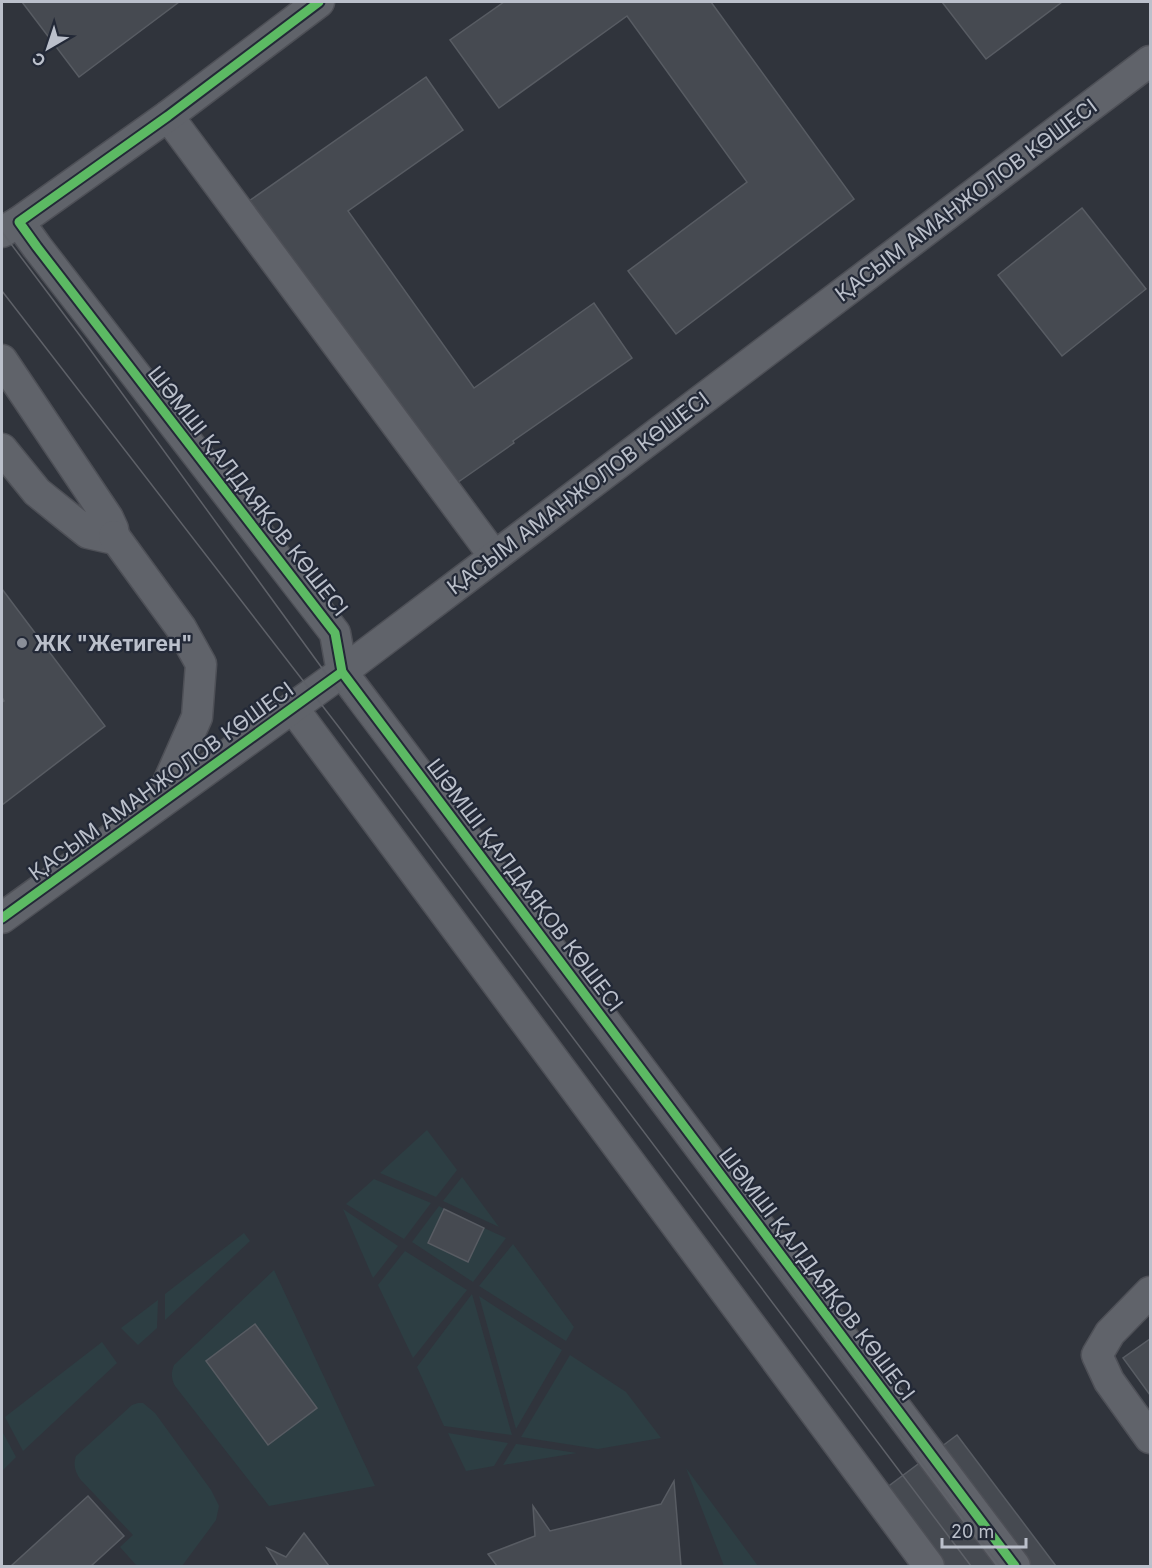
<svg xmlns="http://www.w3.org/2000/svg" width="1152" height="1568" viewBox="0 0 1152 1568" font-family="Inter,sans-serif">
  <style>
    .green { fill: #2d3e43; fill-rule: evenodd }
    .building { fill: #464a51; stroke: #585c63; stroke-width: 1.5 }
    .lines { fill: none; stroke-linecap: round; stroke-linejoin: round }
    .minor-casing { stroke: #4e5057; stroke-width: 33 }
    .minor { stroke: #60636a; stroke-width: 30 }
    .tram { stroke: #5e6168; stroke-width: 1.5 }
    .cycleway-casing { stroke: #232937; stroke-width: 13 }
    .cycleway { stroke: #5cba63; stroke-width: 9 }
    .poi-dot { fill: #8a8f99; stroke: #232937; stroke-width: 2 }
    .labels { text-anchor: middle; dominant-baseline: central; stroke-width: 4.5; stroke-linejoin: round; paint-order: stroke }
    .street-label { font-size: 21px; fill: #bbc0cb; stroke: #232937 }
    .poi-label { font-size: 21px; font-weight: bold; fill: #bbc0cb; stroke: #232937; text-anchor: start }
  </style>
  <rect width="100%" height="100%" fill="#30343c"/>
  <!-- green -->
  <g class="green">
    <polygon points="427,1130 457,1170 436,1197 380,1173"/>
    <polygon points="462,1177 499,1227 443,1201"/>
    <polygon points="374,1179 431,1203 404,1239 346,1204"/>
    <polygon points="439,1206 444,1209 428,1243 468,1262 484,1228 506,1238 473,1282 412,1242"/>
    <polygon points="343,1209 398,1246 373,1278"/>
    <polygon points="244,1233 250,1241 165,1320 165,1294"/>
    <polygon points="513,1244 574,1327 566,1341 479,1286"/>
    <polygon points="405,1251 467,1290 413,1358 378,1285"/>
    <path d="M 274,1270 L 375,1486 L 269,1506 L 175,1386 C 171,1378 171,1373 174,1365 ZM 255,1324 L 317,1408 L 268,1445 L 206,1361 Z"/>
    <polygon points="472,1294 512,1435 444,1426 417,1367"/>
    <polygon points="479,1296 562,1350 516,1429"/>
    <polygon points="158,1300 157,1328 138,1345 121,1328"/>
    <polygon points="102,1342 117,1363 23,1451 5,1417"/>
    <polygon points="570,1355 626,1392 661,1438 598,1449 521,1437"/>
    <path d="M 138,1403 L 143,1403 L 155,1413 L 211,1490 L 219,1506 L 216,1520 L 182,1566 L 137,1566 L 120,1547 L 133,1535 L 80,1479 C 75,1471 73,1465 76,1456 L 132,1405 Z"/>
    <polygon points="2,1431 16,1457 2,1471"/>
    <polygon points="448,1433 508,1443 494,1466 466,1471"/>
    <polygon points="516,1444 517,1444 577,1453 503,1465"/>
    <polygon points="686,1468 758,1566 724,1566"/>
  </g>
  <!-- building -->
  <g class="building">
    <polygon points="22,2 179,2 79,77"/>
    <polygon points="504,2 711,2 854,199 676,334 628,271 747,182 627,16 499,108 450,40"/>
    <polygon points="942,2 1062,2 986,59"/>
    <polygon points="426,77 463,130 348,211 474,388 594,303 632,358 513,441 514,443 454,485 286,250 284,251 249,201"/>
    <polygon points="1082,208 1146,289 1062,356 998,275"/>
    <polygon points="2,589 105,726 2,805 2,702 4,701 2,697"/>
    <polygon points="444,1209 484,1228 468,1262 428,1243"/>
    <polygon points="255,1324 317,1408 268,1445 206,1361"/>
    <polygon points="1150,1339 1150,1395 1123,1358"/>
    <polygon points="957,1435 1056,1566 919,1566 870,1500"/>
    <polygon points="674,1481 681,1566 497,1566 488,1554 535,1536 533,1506 550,1531 661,1504"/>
    <polygon points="88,1496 124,1536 91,1566 11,1566"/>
    <polygon points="304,1533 329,1566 278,1566 267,1548 286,1557"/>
  </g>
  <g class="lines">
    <defs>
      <g id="minor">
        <polyline points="168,116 494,556"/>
        <polyline points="19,222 37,247 335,633 342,672 1015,1566"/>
        <polyline points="2,232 19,222 168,116 319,2"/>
        <polyline points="2,360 108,518 113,529 114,536 110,538 88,533 63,513 37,492 2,449"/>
        <polyline points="114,536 181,628 201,664 197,717 159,803"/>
        <polyline points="293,708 929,1566"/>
        <polyline points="2,918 342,672 1150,61"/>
        <polyline points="1150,1292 1110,1333 1097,1355 1109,1381 1150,1438"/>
      </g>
    </defs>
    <!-- minor casing -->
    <use href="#minor" class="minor-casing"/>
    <!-- minor -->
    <use href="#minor" class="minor"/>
    <!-- tram -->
    <g class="tram">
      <polyline points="2,232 81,337 354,712 1000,1566"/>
      <polyline points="2,291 338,726 971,1566"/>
    </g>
    <defs>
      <g id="cycleway">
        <polyline points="319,2 168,116 19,222 37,247 335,633 342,672 1015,1566"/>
        <polyline points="2,918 342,672"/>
      </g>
    </defs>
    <!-- cycleway casing -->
    <use href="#cycleway" class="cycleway-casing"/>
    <!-- cycleway -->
    <use href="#cycleway" class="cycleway"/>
  </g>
  <!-- markers -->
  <circle class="poi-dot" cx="22" cy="643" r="6"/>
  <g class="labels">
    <!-- street labels -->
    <g class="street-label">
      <text transform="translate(966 200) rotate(-37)">ҚАСЫМ АМАНЖОЛОВ КӨШЕСІ</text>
      <text transform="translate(248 491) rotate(52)">ШӘМШІ ҚАЛДАЯҚОВ КӨШЕСІ</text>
      <text transform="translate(578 493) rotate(-37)">ҚАСЫМ АМАНЖОЛОВ КӨШЕСІ</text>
      <text transform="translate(161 781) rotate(-36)">ҚАСЫМ АМАНЖОЛОВ КӨШЕСІ</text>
      <text transform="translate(525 885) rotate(53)">ШӘМШІ ҚАЛДАЯҚОВ КӨШЕСІ</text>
      <text transform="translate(817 1274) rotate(53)">ШӘМШІ ҚАЛДАЯҚОВ КӨШЕСІ</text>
    </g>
    <!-- poi labels -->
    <g class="poi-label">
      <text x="34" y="643">ЖК "Жетиген"</text>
    </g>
  </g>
  <!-- border -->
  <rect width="1152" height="1568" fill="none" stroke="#bbc0cb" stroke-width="6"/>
  <!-- north arrow -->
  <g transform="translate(48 48) rotate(219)" stroke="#232937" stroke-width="4.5" paint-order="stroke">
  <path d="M0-4.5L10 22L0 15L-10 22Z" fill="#bbc0cb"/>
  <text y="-9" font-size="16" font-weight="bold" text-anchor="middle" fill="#bbc0cb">С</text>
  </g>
  <!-- scale -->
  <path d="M942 1538v9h84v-9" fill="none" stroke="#bbc0cb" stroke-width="3"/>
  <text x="951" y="1538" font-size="18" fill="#bbc0cb" stroke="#232937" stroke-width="4.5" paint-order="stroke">20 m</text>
</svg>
